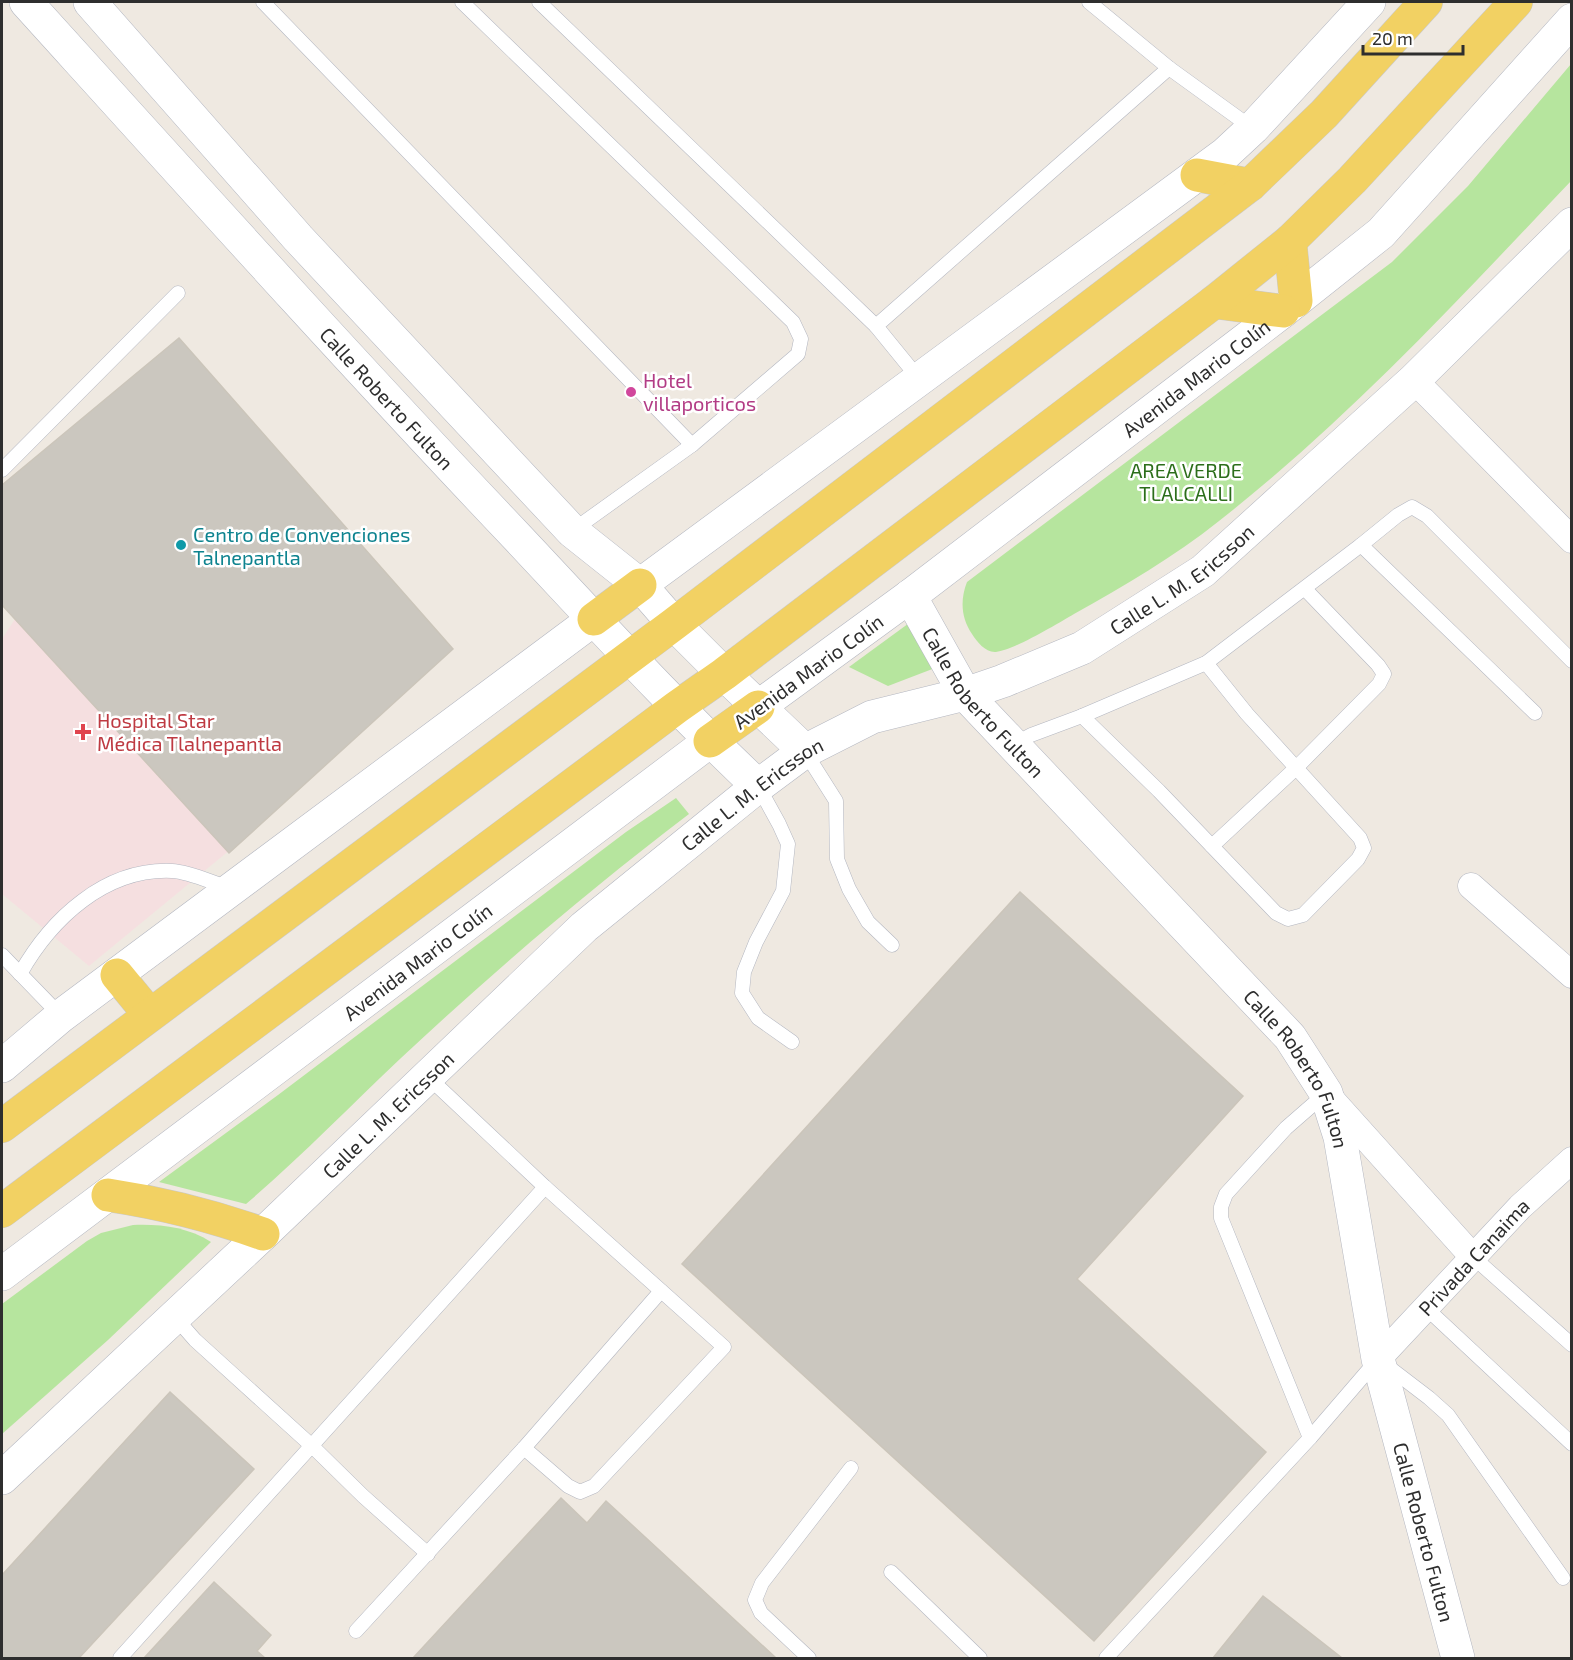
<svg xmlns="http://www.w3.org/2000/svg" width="1573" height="1660" viewBox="0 0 1573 1660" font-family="'Exo 2',sans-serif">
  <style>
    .medical { fill: #f5dfe0 }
    .green { fill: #b6e59e }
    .building { fill: #cbc7bf; stroke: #cbc5ba; stroke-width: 1.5 }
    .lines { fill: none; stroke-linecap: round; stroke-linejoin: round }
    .lane-casing { stroke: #b4b7c1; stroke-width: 15 }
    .street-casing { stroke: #b4b7c1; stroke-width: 27 }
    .secondary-casing { stroke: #b4b7c1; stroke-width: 34 }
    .primary-casing { stroke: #c9c9c9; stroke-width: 34 }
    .lane { stroke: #fff; stroke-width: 14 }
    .street { stroke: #fff; stroke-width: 26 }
    .secondary { stroke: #fff; stroke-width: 33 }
    .primary { stroke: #f2d163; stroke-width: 33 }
    .hotel-dot { fill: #d1479c; stroke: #fff; stroke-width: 2 }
    .culture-dot { fill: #0f9aa8; stroke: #fff; stroke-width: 2 }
    .health-dot { fill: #e0444e; stroke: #fff; stroke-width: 2 }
    .labels { text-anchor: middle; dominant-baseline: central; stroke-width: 5; stroke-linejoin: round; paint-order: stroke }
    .street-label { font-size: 20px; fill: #2e2e2e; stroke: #fff }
    .hotel-label { font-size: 20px; fill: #b23c85; stroke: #fff; text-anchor: start }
    .park-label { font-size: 20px; fill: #2c6e1b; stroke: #fff }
    .culture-label { font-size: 20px; fill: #0d838f; stroke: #fff; text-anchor: start }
    .health-label { font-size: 20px; fill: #be3a42; stroke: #fff; text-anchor: start }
  </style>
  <rect width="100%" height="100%" fill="#efe9e1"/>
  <!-- medical -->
  <polygon class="medical" points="40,610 259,826 89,966 2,894 2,639 15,619"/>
  <!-- green -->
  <g class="green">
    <path d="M 1571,64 L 1571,181 C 1459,299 1348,420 1219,521 C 1174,557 1124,586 1074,614 C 1057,624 1014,650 996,652 C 986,653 977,642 972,634 C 961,618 960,600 967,582 L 1392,262 L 1468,186 Z"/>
    <polygon points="916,618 935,668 888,686 849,667"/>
    <path d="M 676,798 L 689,814 C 589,890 493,972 401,1058 C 350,1106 300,1158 246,1204 L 159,1182 L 278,1095 L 626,832 Z"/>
    <path d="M 133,1225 C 161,1224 187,1227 211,1242 L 108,1340 L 2,1434 L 2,1304 L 87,1241 L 101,1233 Z"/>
  </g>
  <!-- building -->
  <g class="building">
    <polygon points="179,338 453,649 229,853 2,605 2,485"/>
    <polygon points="1020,892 1243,1096 1077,1279 1266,1452 1094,1641 682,1264"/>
    <polygon points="170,1392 254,1469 79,1658 2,1658 2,1575"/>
    <polygon points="561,1498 587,1523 606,1501 776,1658 413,1658"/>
    <polygon points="214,1582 271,1635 257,1651 265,1658 144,1658"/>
    <polygon points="1263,1596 1342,1658 1213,1658"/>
  </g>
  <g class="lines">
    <defs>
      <g id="lane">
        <polyline points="263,2 692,445"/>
        <polyline points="462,2 793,322 801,339 798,354 692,445 572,531"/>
        <polyline points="539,2 876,326"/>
        <polyline points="1089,2 1169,68"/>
        <polyline points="920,380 876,326 1169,68 1252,128"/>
        <polyline points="2,470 178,293"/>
        <polyline points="1361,545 1398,515 1412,507 1427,516 1572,661"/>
        <polyline points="1082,716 1159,791 1276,913 1288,919 1303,915 1358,859 1364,848 1360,838 1247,714 1206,663"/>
        <polyline points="1013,745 1031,735 1082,716 1206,663 1361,545 1535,713"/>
        <polyline points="805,752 836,801 837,859 849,889 868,922 892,945"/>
        <polyline points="758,786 779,824 788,844 783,891 756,942 744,972 742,993 758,1018 792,1042"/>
        <polyline points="1212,846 1296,768 1379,684 1384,674 1378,665 1305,589"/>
        <polyline points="2,955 61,1016"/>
        <path d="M 20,974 C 51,919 105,868 172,871 C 191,872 212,883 230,888"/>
        <polyline points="427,1076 545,1187 724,1347 594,1486 580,1492 568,1486 524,1448"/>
        <polyline points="1473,1257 1572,1345"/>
        <polyline points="1425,1307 1572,1444"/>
        <polyline points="174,1316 195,1340 312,1446 363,1496 428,1554"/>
        <polyline points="1310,1438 1221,1218 1221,1207 1226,1194 1286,1128 1325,1094"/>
        <polyline points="891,1572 980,1658"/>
        <polyline points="356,1631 524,1448 661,1291"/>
        <polyline points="120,1658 545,1187"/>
        <polyline points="809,1658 761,1613 755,1600 762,1583 851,1468"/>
        <polyline points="1106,1658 1310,1438 1378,1359 1429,1398 1448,1415 1563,1578"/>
      </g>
      <g id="street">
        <polyline points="1414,380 1572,540"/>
        <polyline points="1471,886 1572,975"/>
        <polyline points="1331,1099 1473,1257"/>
        <path id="s1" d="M 1378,1359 L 1520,1207 L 1572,1160"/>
      </g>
      <g id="secondary">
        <path id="s2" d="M 26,2 C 189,182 351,362 518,538 C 597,622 674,707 758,786"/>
        <polyline points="90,2 298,238 572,531 640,585 674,624 724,674 805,751"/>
        <polyline points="640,585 1225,154 1253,128 1369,2"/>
        <path id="s3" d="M 910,596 L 965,694 L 1290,1037 L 1326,1093 L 1340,1137 L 1378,1359 L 1458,1658"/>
        <path id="s4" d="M 758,707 L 910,596 L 1283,311 L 1381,233 L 1572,20"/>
        <polyline points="2,1066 61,1016 594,619"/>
        <path id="s5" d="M 2,1274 L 710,741"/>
        <path id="s6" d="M 2,1478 L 263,1234 L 584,927 L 758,786 L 805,751 L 872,717 L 965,694 L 1003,681 L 1082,648 L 1203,571 L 1414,380 L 1572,224"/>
      </g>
      <g id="primary">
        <polyline points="1197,175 1250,185"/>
        <polyline points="1290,241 1296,301"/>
        <polyline points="1214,302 1283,311"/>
        <polyline points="594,619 640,585"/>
        <polyline points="710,741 758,707"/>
        <polyline points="117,975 149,1014"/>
        <polyline points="2,1126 674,624 1250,185 1324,114 1426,2"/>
        <path d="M 108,1195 C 161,1203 213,1216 263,1234"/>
        <polyline points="2,1211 677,707 724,674 1214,302 1290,241 1352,180 1516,2"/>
      </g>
    </defs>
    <!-- lane casing -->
    <use href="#lane" class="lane-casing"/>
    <!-- street casing -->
    <use href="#street" class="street-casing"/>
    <!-- secondary casing -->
    <use href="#secondary" class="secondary-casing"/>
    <!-- primary casing -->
    <use href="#primary" class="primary-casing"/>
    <!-- lane -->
    <use href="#lane" class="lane"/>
    <!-- street -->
    <use href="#street" class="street"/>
    <!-- secondary -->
    <use href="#secondary" class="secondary"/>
    <!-- primary -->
    <use href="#primary" class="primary"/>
  </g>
  <!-- markers -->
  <circle class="hotel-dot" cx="631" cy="392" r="6"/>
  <circle class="culture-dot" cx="181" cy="545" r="6"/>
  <path class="health-dot" d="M80 723h6v6h6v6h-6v6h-6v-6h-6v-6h6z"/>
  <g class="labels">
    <!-- street labels -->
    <g class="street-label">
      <text stroke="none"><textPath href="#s4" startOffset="548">Avenida Mario Colín</textPath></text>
      <text stroke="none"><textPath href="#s2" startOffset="536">Calle Roberto Fulton</textPath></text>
      <text stroke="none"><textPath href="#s6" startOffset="1502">Calle L. M. Ericsson</textPath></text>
      <text transform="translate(808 671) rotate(-36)">Avenida Mario Colín</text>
      <text stroke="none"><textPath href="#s3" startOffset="130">Calle Roberto Fulton</textPath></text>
      <text stroke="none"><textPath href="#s6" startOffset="1016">Calle L. M. Ericsson</textPath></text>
      <text stroke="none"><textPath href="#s5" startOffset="520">Avenida Mario Colín</textPath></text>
      <text stroke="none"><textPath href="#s3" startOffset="616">Calle Roberto Fulton</textPath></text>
      <text stroke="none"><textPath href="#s6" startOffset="530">Calle L. M. Ericsson</textPath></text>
      <text stroke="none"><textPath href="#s1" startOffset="140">Privada Canaima</textPath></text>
      <text stroke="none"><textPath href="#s3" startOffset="1102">Calle Roberto Fulton</textPath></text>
    </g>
    <!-- hotel labels -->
    <g class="hotel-label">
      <text x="643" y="380">Hotel<tspan x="643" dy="23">villaporticos</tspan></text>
    </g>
    <!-- park labels -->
    <g class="park-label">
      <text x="1186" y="470">AREA VERDE<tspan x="1186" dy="23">TLALCALLI</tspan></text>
    </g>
    <!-- culture labels -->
    <g class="culture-label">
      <text x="193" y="534">Centro de Convenciones<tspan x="193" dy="23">Talnepantla</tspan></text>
    </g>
    <!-- health labels -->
    <g class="health-label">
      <text x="97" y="720">Hospital Star<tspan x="97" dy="23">Médica Tlalnepantla</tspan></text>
    </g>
  </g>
  <!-- border -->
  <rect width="1573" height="1660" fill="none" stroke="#2e2e2e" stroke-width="6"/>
  <!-- scale -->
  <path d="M1363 45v9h100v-9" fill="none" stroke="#2e2e2e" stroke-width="3"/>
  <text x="1372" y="45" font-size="18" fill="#2e2e2e" stroke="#ffffff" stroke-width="4.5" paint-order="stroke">20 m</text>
</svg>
